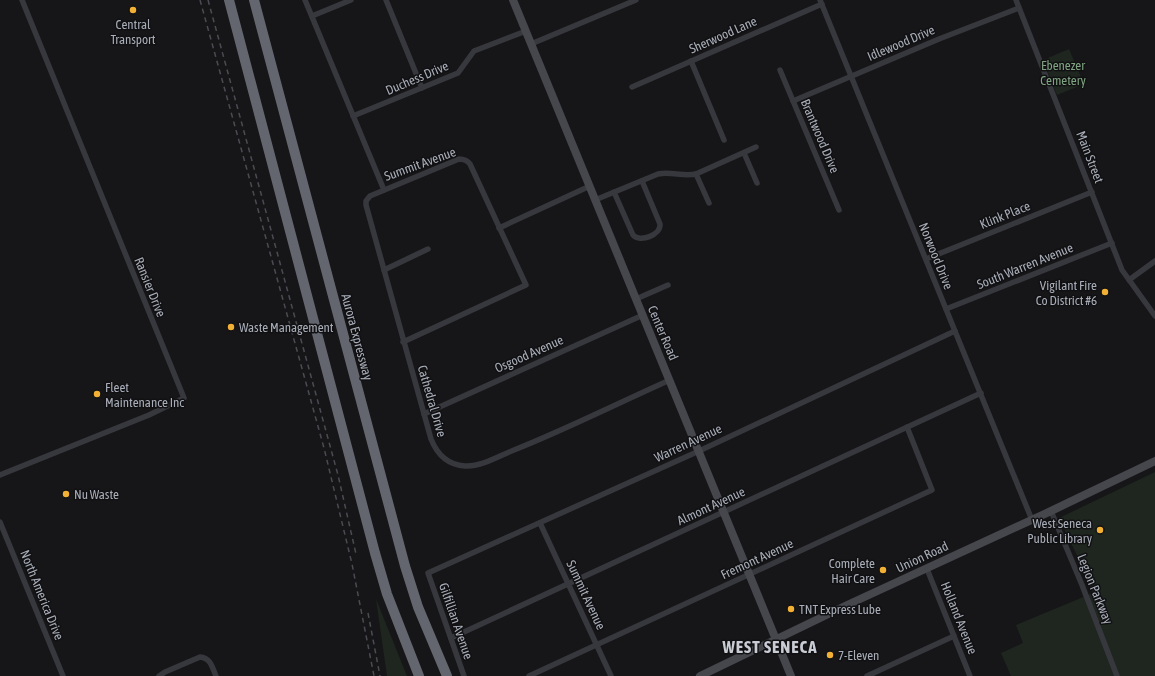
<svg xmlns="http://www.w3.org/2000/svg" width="1155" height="676" viewBox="0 0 1155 676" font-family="'Asap Condensed',sans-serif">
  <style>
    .green { fill: #1e261f }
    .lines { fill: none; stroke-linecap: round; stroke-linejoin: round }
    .minor { stroke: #37383d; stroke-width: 5.5 }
    .secondary { stroke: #45474d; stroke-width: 8 }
    .motorway { stroke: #63666e; stroke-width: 10 }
    .rail { stroke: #4a4c52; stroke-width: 1.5; stroke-dasharray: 5 4; stroke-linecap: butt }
    .poi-dot { fill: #f2b134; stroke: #111113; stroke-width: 1.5 }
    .labels { text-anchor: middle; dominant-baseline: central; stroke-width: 3; stroke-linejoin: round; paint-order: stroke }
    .poi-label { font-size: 13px; fill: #a8adb8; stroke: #111113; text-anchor: start }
    .street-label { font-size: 13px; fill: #a8adb8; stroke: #111113 }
    .park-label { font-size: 13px; fill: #7fa381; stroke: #111113 }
    .district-label { font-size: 17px; font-weight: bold; letter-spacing: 1px; fill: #c9ccd4; stroke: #111113 }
  </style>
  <rect width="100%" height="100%" fill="#161618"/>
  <!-- green -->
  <g class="green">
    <polygon points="1069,49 1084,84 1057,95 1043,60"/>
    <polygon points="1155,472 1155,676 1011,676 1001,653 1023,643 1016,625 1093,593 1085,572 1059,518"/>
    <polygon points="376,599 407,676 387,676"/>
  </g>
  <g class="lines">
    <!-- minor -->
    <g class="minor">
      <polyline points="305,0 384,190"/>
      <polyline points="386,0 422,88"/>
      <polyline points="820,0 1032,520"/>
      <polyline points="1016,0 1122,270 1155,316"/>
      <polyline points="312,16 351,0"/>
      <polyline points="531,44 636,0"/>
      <polyline points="691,61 724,140"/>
      <polyline points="780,70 839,210"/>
      <polyline points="632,87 822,4"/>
      <polyline points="793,101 939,39 1019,8"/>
      <polyline points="353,116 458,73 474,51 526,31"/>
      <polyline points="744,153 757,183"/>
      <polyline points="696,174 709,203"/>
      <path d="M 614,192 L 633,235 C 640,243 661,235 660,224 L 642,181"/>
      <path d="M 595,200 L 658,174 C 671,171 683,177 696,174 L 756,147"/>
      <polyline points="499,228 590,186"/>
      <polyline points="926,259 1092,192"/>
      <polyline points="384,270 428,249"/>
      <polyline points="1129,280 1155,261"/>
      <polyline points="636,299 668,285"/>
      <polyline points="946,309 1112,243"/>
      <path d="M 403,342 L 526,285 L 470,164 C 467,160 464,159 459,159 L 370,196 L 366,201 L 366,205 L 431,439 C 437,454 448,465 465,466 C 481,467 499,456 514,450 C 567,429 618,403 670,380"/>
      <polyline points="424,414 643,315"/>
      <polyline points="0,475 149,415 184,398 22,0"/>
      <polyline points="1051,511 1082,585 1117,676"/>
      <polyline points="0,522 63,676"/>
      <polyline points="540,523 611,676"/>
      <polyline points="927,569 970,676"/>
      <polyline points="451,638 981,393"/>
      <path d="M 159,676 L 165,672 L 200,657 C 211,658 212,667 216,676"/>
      <polyline points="464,676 428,573 699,451 955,331"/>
      <polyline points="529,676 932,490 907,427"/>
      <polyline points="867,676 954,636"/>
    </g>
    <!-- secondary -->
    <g class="secondary">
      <polyline points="513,0 791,676"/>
      <polyline points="700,676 845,606 1051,511 1155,461"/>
    </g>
    <!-- motorway -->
    <g class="motorway">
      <polyline points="229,0 375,553 387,594 419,676"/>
      <polyline points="254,0 405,566 418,607 447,676"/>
    </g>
    <!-- rail -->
    <g class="rail">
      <polyline points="200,0 324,448 352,564 374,676"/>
      <polyline points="208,0 338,475 356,554"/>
      <polyline points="368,613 380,676"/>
    </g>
  </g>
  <!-- markers -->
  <g class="poi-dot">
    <circle cx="133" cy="10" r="4"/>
    <circle cx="1105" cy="292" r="4"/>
    <circle cx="231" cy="327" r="4"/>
    <circle cx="97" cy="394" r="4"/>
    <circle cx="66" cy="494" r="4"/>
    <circle cx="1100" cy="530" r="4"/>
    <circle cx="883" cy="570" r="4"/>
    <circle cx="791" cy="609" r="4"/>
    <circle cx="830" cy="655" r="4"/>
  </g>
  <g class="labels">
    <!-- poi labels -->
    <g class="poi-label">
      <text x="133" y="24" text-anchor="middle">Central<tspan x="133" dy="15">Transport</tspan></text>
      <text x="1097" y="285" text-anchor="end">Vigilant Fire<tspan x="1097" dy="15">Co District #6</tspan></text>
      <text x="239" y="327">Waste Management</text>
      <text x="105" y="387">Fleet<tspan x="105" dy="15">Maintenance Inc</tspan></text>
      <text x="74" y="494">Nu Waste</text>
      <text x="1092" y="523" text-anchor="end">West Seneca<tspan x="1092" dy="15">Public Library</tspan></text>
      <text x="875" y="563" text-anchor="end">Complete<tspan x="875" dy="15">Hair Care</tspan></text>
      <text x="799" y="609">TNT Express Lube</text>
      <text x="838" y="655">7-Eleven</text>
    </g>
    <!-- street labels -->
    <g class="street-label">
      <text transform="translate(723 35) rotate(-24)">Sherwood Lane</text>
      <text transform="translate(901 43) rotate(-23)">Idlewood Drive</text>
      <text transform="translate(417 78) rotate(-23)">Duchess Drive</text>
      <text transform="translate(820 136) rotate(67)">Brantwood Drive</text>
      <text transform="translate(1090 157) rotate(69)">Main Street</text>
      <text transform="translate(420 164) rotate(-20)">Summit Avenue</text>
      <text transform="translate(1005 215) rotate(-22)">Klink Place</text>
      <text transform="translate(936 256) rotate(68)">Norwood Drive</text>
      <text transform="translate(1025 266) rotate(-22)">South Warren Avenue</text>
      <text transform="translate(150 287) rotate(68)">Ransier Drive</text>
      <text transform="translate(663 333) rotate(67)">Center Road</text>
      <text transform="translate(357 337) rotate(75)">Aurora Expressway</text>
      <text transform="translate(529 354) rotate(-24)">Osgood Avenue</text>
      <text transform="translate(432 401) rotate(74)">Cathedral Drive</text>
      <text transform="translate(688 443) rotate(-25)">Warren Avenue</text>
      <text transform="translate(711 506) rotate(-25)">Almont Avenue</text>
      <text transform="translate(922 557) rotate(-25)">Union Road</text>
      <text transform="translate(757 559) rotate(-25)">Fremont Avenue</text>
      <text transform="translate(1095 589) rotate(68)">Legion Parkway</text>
      <text transform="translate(42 595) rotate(68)">North America Drive</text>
      <text transform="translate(586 595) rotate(65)">Summit Avenue</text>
      <text transform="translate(959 618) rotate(68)">Holland Avenue</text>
      <text transform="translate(456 621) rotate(71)">Gilfillian Avenue</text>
    </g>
    <!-- park labels -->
    <g class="park-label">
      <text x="1063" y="65">Ebenezer<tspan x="1063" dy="15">Cemetery</tspan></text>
    </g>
    <!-- district labels -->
    <g class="district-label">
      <text x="770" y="647">WEST SENECA</text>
    </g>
  </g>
</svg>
